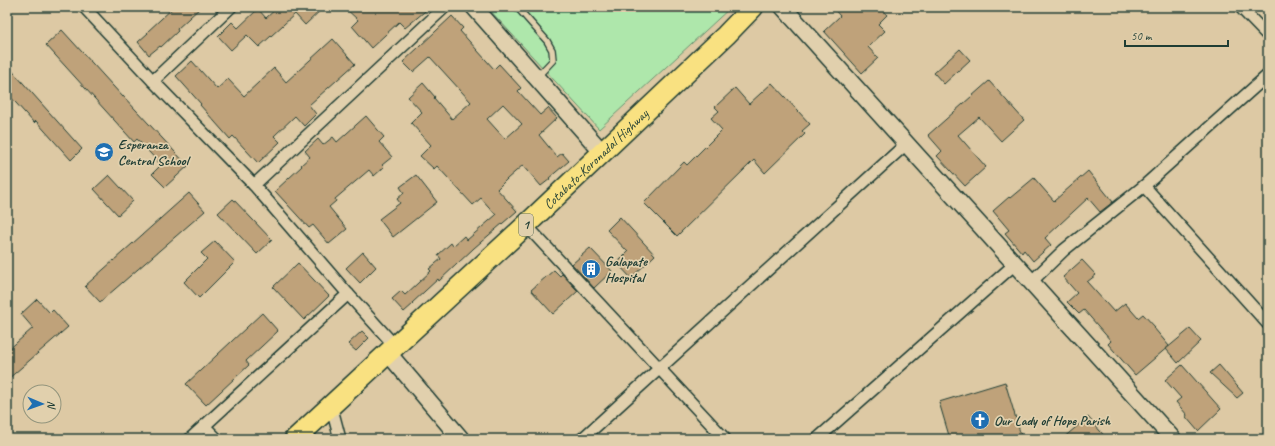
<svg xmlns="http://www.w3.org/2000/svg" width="1275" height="446" viewBox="0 0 1275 446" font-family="Caveat,sans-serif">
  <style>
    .green { fill: #aee7ab; stroke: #669270 }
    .building { fill: #bfa27a; stroke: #1f3d34; fill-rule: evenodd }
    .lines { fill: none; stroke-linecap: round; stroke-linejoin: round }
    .lane-casing { stroke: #1f3d34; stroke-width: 8 }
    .street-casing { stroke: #1f3d34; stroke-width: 14 }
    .secondary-casing { stroke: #1f3d34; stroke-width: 19 }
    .highway-casing { stroke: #1f3d34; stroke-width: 23 }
    .lane { stroke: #e1d0ad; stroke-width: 5.5 }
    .street { stroke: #e1d0ad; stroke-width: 11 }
    .secondary { stroke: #e1d0ad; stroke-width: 16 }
    .highway { stroke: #f9e181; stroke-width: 20 }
    .labels { text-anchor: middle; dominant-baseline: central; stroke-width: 3.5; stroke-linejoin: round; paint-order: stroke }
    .shield { fill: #e1d0ad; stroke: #596958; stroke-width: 1 }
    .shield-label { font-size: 13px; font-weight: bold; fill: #1f3d34 }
    .poi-label { font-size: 14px; font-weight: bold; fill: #1f3d34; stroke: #e1d0ad; text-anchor: start }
    .street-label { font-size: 14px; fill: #1f3d34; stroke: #e1d0ad }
  </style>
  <rect width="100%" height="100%" fill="#ddc9a4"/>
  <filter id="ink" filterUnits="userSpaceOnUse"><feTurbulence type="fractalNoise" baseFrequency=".025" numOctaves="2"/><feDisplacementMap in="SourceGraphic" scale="8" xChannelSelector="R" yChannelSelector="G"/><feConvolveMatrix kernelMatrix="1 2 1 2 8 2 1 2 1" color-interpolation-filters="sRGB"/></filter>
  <g filter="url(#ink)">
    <!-- green -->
    <polygon class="green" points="487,7 731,7 599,129"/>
    <!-- building -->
    <g class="building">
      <polygon points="174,7 201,7 177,29 178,31 161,47 160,46 149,55 138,42 148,33 147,32"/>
      <polygon points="278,7 324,7 305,25 295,14 259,47 247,35 231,50 218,36 232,22 238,28 258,9 266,18"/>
      <polygon points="344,7 430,7 405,28 399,22 371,48 352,26 358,20"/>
      <polygon points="832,7 880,7 887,15 878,24 885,31 868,47 878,58 862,73 824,31 840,16"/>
      <path d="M 452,16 L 463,28 L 460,31 L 494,69 L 499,64 L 521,88 L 518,91 L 540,115 L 548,108 L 557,118 L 539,135 L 557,157 L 562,153 L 569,161 L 549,178 L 550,179 L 541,186 L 523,165 L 507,179 L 497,189 L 517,211 L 474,248 L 439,281 L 438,279 L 412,303 L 413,304 L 404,312 L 392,299 L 401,291 L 405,295 L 431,271 L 429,269 L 441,259 L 438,255 L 451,243 L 453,246 L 464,236 L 467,240 L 496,215 L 481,198 L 473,205 L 437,166 L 434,169 L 420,156 L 431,145 L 411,123 L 422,112 L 408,97 L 423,83 L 435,97 L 434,98 L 452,119 L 471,102 L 430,57 L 413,72 L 403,62 ZM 503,104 L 522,124 L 505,139 L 487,119 Z"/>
      <polygon points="62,30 123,97 123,96 188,166 165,187 152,174 161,165 137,139 134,142 46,45"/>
      <polygon points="333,39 355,64 309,105 316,114 304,126 295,116 274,136 280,142 258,163 233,136 230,139 200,105 201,104 176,76 192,61 217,89 228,79 244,96 274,68 286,82"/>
      <polygon points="960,49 970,60 944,84 934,73"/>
      <polygon points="7,65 82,149 71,160 36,121 34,123 7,93"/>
      <polygon points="989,81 1024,120 1001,141 979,117 958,135 986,167 965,186 937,156 942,151 928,135"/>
      <polygon points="772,83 810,124 802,131 805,134 765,173 754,160 677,236 644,203 684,162 687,165 722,130 711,118 719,111 715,107 735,88 749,104"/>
      <polygon points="366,116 384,137 379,142 392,157 382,165 384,167 374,176 369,170 335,199 336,201 329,207 347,229 329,244 313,225 309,228 275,191 302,166 301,165 310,157 305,151 318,139 323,145 333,137 337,142"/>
      <polygon points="1088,171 1113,202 1100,212 1088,198 1045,238 1051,245 1033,261 1024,250 1022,253 1005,233 1009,230 993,211 1009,197 1010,198 1034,178 1054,201"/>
      <polygon points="109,175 133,201 118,215 94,189"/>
      <polygon points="416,175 437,202 393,237 379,219 400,203 397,199 404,193 400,187"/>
      <polygon points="189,193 205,211 100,302 85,286"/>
      <polygon points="233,199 272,240 257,254 218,213"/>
      <polygon points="620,217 655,255 631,278 617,263 628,252 607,230"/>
      <polygon points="215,241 235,262 199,298 184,282 207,259 201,253"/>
      <polygon points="590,248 612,271 594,288 572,264"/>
      <polygon points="363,252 376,267 360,283 346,268"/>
      <polygon points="1082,260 1096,275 1087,282 1114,312 1125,303 1138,318 1143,314 1155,327 1154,328 1169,346 1135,375 1108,344 1111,341 1084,310 1079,314 1067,302 1077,293 1063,277"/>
      <polygon points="298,263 329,296 304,320 273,287"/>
      <polygon points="554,270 560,276 562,274 578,291 553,314 531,290"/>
      <polygon points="37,299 50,313 53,310 68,327 7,380 7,351 33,328 21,314"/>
      <polygon points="262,313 278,331 246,361 249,365 206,405 186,384"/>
      <polygon points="1190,329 1201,341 1178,363 1166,349"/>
      <polygon points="362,331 369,338 356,351 348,344"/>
      <polygon points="1182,365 1221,409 1198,431 1186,417 1187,415 1176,402 1181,398 1165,380"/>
      <polygon points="1219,365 1243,393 1237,398 1210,373"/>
      <polygon points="1005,382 1022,439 950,439 939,402"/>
      <polygon points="1088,417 1107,439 1062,439"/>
    </g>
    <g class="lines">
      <defs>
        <polyline id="lane" points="517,7 547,41 552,50 553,60 538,76"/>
        <g id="street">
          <polyline points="84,7 153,81 254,185 348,294 395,346"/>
          <polyline points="1240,7 1268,36"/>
          <polyline points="153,81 231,7"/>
          <polyline points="254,185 445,7"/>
          <polyline points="1144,186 1268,324"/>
          <polyline points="526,225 725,439"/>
          <polyline points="1031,282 1064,250 1144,186 1268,75"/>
          <polyline points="331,405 340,439"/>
          <polyline points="204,426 217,439"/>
          <polyline points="190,439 348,294"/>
          <polyline points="582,439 906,144"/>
          <polyline points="817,439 1015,264"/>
        </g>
        <g id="secondary">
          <polyline points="474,7 602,152"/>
          <polyline points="783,7 1173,439"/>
          <polyline points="388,353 461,439"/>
        </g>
        <g id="highway">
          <path id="s1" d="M 295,439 L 526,225 L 726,35 L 753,7"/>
        </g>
      </defs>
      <!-- lane casing -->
      <use href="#lane" class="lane-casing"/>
      <!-- street casing -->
      <use href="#street" class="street-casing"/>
      <!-- secondary casing -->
      <use href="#secondary" class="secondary-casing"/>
      <!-- highway casing -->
      <use href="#highway" class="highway-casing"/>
      <!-- lane -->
      <use href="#lane" class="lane"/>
      <!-- street -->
      <use href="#street" class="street"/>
      <!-- secondary -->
      <use href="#secondary" class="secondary"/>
      <!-- highway -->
      <use href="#highway" class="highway"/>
    </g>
  </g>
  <!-- icons -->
  <defs>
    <symbol id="school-disc" viewBox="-11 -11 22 22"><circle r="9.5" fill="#1f6fb2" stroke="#e1d0ad"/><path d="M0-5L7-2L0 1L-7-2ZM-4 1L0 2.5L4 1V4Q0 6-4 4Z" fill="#fff"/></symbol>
    <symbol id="building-disc" viewBox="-11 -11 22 22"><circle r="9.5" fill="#1f6fb2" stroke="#e1d0ad"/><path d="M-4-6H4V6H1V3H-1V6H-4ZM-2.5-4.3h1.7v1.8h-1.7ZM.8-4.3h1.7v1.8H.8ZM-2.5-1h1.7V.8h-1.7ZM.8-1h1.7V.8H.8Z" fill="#fff"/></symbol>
    <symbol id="church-disc" viewBox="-11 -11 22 22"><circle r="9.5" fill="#1f6fb2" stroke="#e1d0ad"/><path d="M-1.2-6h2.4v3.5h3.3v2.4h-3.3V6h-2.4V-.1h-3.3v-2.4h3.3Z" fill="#fff"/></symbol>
  </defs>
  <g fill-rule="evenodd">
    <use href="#school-disc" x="93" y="141" width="22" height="22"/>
    <use href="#building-disc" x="580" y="258" width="22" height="22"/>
    <use href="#church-disc" x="969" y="409" width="22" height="22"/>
  </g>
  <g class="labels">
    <!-- shield labels -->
    <rect class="shield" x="519" y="214" width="14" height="22" rx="3"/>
    <g class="shield-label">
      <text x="526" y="225">1</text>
    </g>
    <!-- poi labels -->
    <g class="poi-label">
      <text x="118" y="144">Esperanza<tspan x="118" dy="16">Central School</tspan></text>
      <text x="605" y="261">Galapate<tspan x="605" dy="16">Hospital</tspan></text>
      <text x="994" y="420">Our Lady of Hope Parish</text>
    </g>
    <!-- street labels -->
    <g class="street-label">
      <text stroke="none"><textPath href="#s1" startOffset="411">Cotabato-Koronadal Highway</textPath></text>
    </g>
  </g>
  <!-- margin -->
  <rect width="1275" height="446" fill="none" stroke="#e1d0ad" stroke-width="24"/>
  <rect x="12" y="12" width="1251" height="422" fill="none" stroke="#1f3d34" stroke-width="1.5" filter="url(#ink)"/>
  <!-- north arrow -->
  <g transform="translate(42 404) rotate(92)"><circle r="19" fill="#e1d0ad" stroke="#93957d"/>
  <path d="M0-3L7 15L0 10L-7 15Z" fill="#1f6fb2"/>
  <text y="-6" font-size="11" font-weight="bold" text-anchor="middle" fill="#1f3d34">N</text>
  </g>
  <!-- scale -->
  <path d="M1125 40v6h103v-6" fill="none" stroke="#1f3d34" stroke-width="2"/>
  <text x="1131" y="40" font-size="12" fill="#1f3d34" stroke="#e1d0ad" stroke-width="3" paint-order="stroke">50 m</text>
</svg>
